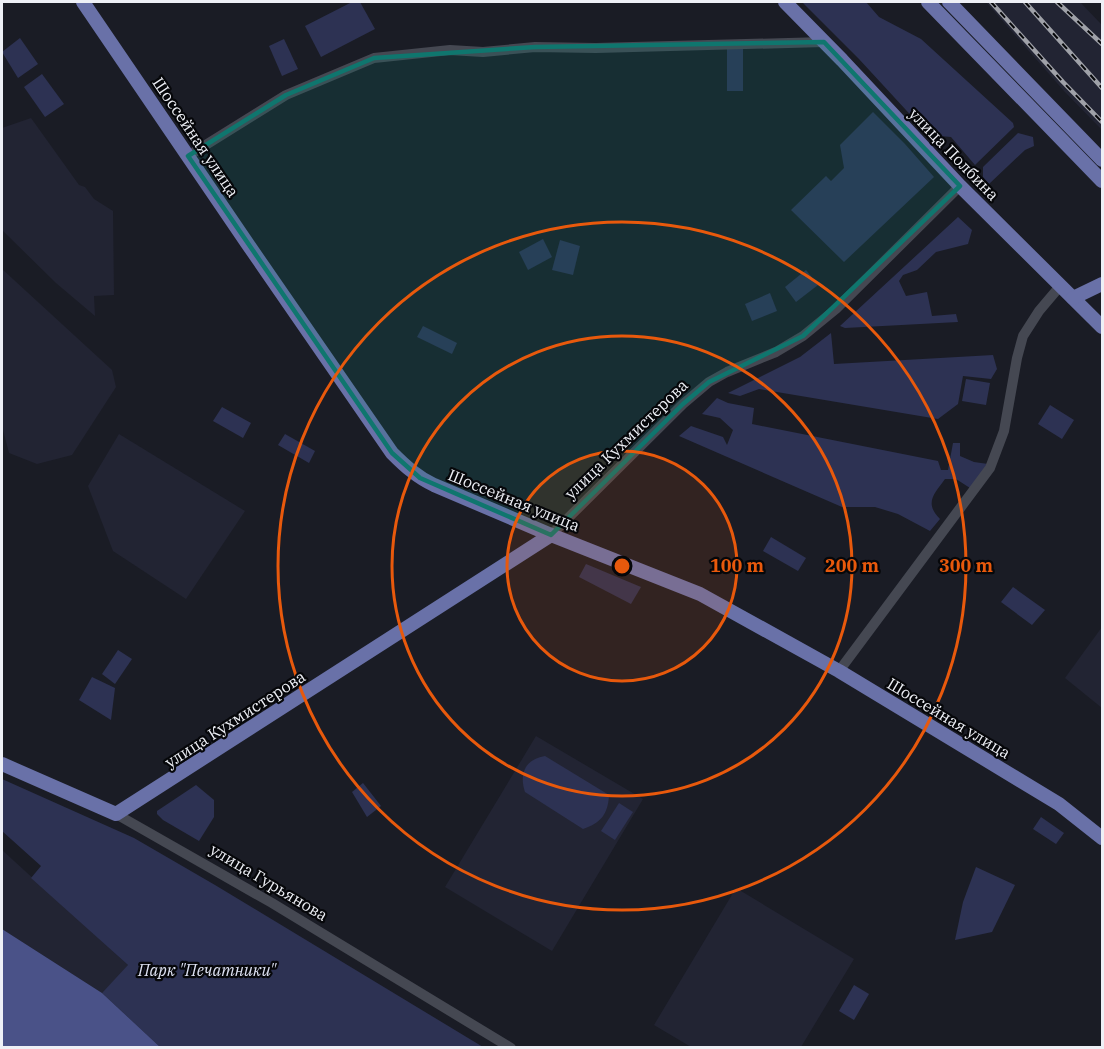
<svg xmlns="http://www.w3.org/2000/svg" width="1104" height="1049" viewBox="0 0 1104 1049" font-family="'IBM Plex Serif',serif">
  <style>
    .built { fill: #222433 }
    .green { fill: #2d3253 }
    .water { fill: #4a5288 }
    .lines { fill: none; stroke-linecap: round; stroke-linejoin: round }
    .minor { stroke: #454852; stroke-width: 10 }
    .major { stroke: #6971a8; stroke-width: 14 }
    .rail-casing { stroke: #9fa1a8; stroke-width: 4.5 }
    .rail { stroke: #06070a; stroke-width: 2; stroke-dasharray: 7; stroke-linecap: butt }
    .marked { fill: #0f766e; fill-opacity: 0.2; stroke: #0f766e; stroke-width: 4.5; stroke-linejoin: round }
    .ring { fill: none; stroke: #e8590c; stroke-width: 3 }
    .labels { text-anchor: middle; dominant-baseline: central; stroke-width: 4.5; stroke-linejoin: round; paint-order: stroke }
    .street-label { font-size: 16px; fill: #eef0f6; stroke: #06070a }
    .park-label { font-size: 16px; font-style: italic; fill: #dee2f3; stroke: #06070a }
    .centre { fill: #e8590c; stroke: #06070a; stroke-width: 3 }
    .ring-label { font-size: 18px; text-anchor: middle; font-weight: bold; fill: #e8590c; stroke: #06070a; stroke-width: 4.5; stroke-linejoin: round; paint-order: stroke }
  </style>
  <rect width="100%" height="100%" fill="#1a1c25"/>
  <!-- built -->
  <g class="built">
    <polygon points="986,2 1080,2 1102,25 1102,130 1064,91"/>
    <polygon points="31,118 79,185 85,187 94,199 113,211 114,295 94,296 95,316 56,283 2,230 2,128"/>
    <polygon points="2,269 112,370 116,387 72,455 37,464 9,453 2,426"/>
    <polygon points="119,434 245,511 186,599 113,551 88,486"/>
    <polygon points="1102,627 1102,708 1065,678"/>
    <polygon points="536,736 643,799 552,951 445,887"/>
    <polygon points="2,850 129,966 102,993 2,929"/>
    <polygon points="736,888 854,959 801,1047 691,1047 654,1025"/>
  </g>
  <!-- green -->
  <g class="green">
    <polygon points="352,2 360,2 375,29 321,57 305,26"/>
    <polygon points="802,2 866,2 879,17 921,39 1013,123 1014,127 975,165 951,137 929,135 859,59"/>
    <polygon points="20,38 38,64 18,78 2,52"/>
    <polygon points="284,39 298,69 282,76 269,46"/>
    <rect x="727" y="48" width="16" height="43"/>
    <polygon points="42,74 64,104 45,117 24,87"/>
    <polygon points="873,112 905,144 934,177 844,262 791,210 826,176 831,181 844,168 840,145"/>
    <polygon points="1018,133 1033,137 1034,146 1025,150 989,184 983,177 983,167"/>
    <polygon points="958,217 972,230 968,244 936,252 917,270 903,275 899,281 906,296 927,292 932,316 956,314 958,322 845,328 840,326"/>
    <polygon points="543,239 552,257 528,270 519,252"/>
    <polygon points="560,240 580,246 573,275 552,270"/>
    <polygon points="806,270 818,285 796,302 785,287"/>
    <polygon points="770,293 777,311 752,321 745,304"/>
    <polygon points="423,326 457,343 452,354 417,337"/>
    <polygon points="831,333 834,364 993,355 997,369 991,379 963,376 958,404 938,419 759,389 740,396 728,393 800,357"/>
    <polygon points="966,379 990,383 986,405 962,401"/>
    <path d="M 717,398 L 728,403 L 754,408 L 752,424 L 938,461 L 941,470 L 948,470 L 953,443 L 960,443 L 960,456 L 974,462 L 988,464 L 970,488 L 956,479 L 945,479 C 934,494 924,503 940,519 L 930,531 L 898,514 L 875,507 L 842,507 L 679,436 L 691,426 L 723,437 L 727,445 L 733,430 L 720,418 L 702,414 Z"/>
    <polygon points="1050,405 1074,420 1062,439 1038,424"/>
    <polygon points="222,407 251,423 243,438 213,421"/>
    <polygon points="285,434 315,451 309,463 278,445"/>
    <polygon points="771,537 806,558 798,571 763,551"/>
    <polygon points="586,564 641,587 631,604 579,577"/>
    <polygon points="1013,587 1045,610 1032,625 1001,602"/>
    <polygon points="118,650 132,659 115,684 102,674"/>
    <polygon points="92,677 115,688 111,720 79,700"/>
    <path d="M 545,756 L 609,795 C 608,814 601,823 583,829 L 525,792 C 519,774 525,759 545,756 Z"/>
    <polygon points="2,779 134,838 215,885 483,1047 160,1047 102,993 128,965 31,878 41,866 2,831"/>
    <polygon points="363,783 381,806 367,817 352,792"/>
    <polygon points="196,785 214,800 214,817 199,841 163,820 157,814 157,811"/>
    <polygon points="619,803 633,812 615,840 601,831"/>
    <polygon points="1041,817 1064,833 1056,844 1033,829"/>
    <polygon points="976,867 1015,885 992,932 955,940 963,902"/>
    <polygon points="854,985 869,994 854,1020 839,1011"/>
  </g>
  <!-- water -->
  <polygon class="water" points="2,929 102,993 160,1047 2,1047"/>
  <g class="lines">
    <!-- minor -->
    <g class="minor">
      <polyline points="188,156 286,95 374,58 450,50 483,52 535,47 596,48 824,42"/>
      <polyline points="551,535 683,404 709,382 727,372 776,352 803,336 836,309 960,186"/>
      <polyline points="839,671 990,468 1004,431 1017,358 1023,336 1039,311 1061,285"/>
      <polyline points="116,814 272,903 511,1048"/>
    </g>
    <!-- major -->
    <g class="major">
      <path d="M 83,2 L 247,243 L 392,453 C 405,466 417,477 434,485 L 551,535 L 700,594 L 839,671 L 1059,804 L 1102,838"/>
      <polyline points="785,2 842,60 960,186 1102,327"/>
      <polyline points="928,2 1102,181"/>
      <polyline points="949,2 1102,160"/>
      <polyline points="1073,298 1102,284"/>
      <polyline points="2,764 116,814 551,535"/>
    </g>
    <defs>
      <g id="rail">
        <polyline points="991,2 1063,82 1102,122"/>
        <polyline points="1025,2 1102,88"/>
        <polyline points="1057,2 1102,44"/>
      </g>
    </defs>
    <!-- rail casing -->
    <use href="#rail" class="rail-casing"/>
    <!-- rail -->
    <use href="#rail" class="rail"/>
  </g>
  <!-- marked area -->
  <path class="marked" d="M 824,42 L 960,186 L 803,336 L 709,382 L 683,404 L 551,535 L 420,478 L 392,453 L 188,156 L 286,95 L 374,58 L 535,47 Z"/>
  <!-- distance rings -->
  <circle cx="622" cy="566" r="115" fill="#e8590c" fill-opacity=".12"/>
  <g class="ring">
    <circle cx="622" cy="566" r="115"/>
    <circle cx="622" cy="566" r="230"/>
    <circle cx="622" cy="566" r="344"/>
  </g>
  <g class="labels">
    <!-- street labels -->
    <g class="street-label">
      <text transform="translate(196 137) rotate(56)">Шоссейная улица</text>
      <text transform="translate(954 154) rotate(46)">улица Полбина</text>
      <text transform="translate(626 439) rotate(-44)">улица Кухмистерова</text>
      <text transform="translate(514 500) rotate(22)">Шоссейная улица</text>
      <text transform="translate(949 718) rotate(31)">Шоссейная улица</text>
      <text transform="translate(235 719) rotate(-33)">улица Кухмистерова</text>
      <text transform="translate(269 882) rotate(31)">улица Гурьянова</text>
    </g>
    <!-- park labels -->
    <g class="park-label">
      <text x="207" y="970">Парк "Печатники"</text>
    </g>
  </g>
  <circle cx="622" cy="566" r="9" class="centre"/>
  <g class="ring-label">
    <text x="737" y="572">100 m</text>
    <text x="852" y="572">200 m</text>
    <text x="966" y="572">300 m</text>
  </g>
  <!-- border -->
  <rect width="1104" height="1049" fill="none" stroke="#eef0f6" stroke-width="6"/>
</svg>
